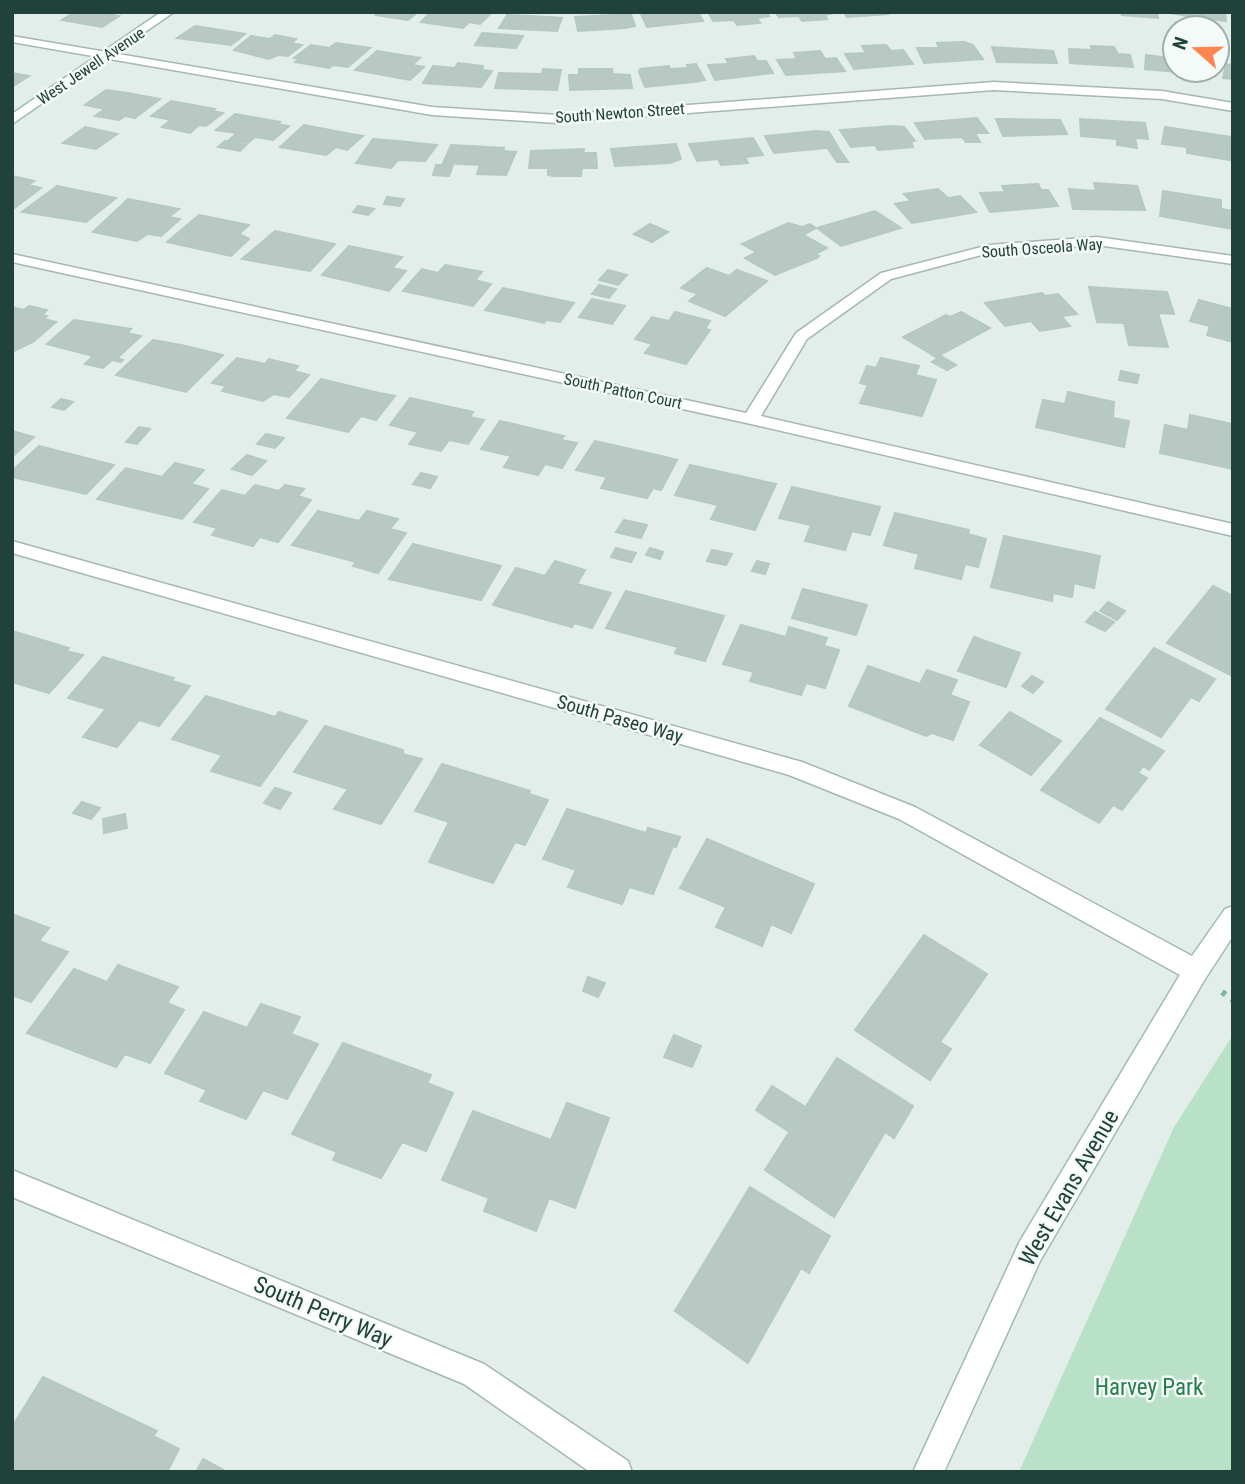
<svg xmlns="http://www.w3.org/2000/svg" width="1245" height="1484" viewBox="0 0 1245 1484" font-family="'Roboto Condensed',sans-serif">
  <style>
    .green { fill: #b9e1c7 }
    .building { fill: #b8c9c3; stroke: #b4c9c2; stroke-width: 2 }
    .lines { fill: none; stroke-linecap: round; stroke-linejoin: round }
    .street-casing { stroke: #a5b7b2; stroke-width: 3 }
    .secondary-casing { stroke: #a0bbb3; stroke-width: 3 }
    .path { stroke: #80b5a8; stroke-width: 6; stroke-dasharray: 4.5 7; stroke-linecap: butt }
    .street { fill: #fff; fill-rule: evenodd }
    .secondary { fill: #fff; fill-rule: evenodd }
    .labels { text-anchor: middle; dominant-baseline: central; stroke-width: 5; stroke-linejoin: round; paint-order: stroke }
    .far-street-label { font-size: 16px; fill: #20423b; stroke: #f4faf7 }
    .street-label { font-size: 19px; fill: #20423b; stroke: #f4faf7 }
    .near-street-label { font-size: 23px; fill: #20423b; stroke: #f4faf7 }
    .near-park-label { font-size: 23px; fill: #267d4d; stroke: #f4faf7 }
  </style>
  <rect width="100%" height="100%" fill="#e3eeea"/>
  <!-- green -->
  <polygon class="green" points="1233,1035 1233,1472 1019,1472 1174,1127"/>
  <!-- building -->
  <g class="building">
    <polygon points="75,12 95,12 119,16 102,27 62,20"/>
    <polygon points="379,12 418,12 408,20 376,15"/>
    <polygon points="431,12 486,12 491,13 480,24 469,22 463,28 421,22"/>
    <polygon points="698,12 703,21 647,27 641,14"/>
    <polygon points="708,12 766,12 769,16 757,18 760,23 737,25 734,20 713,21"/>
    <polygon points="775,12 833,12 834,13 825,15 827,19 802,21 799,16 779,17"/>
    <polygon points="844,12 887,12 888,14 847,17"/>
    <polygon points="1121,12 1157,12 1158,18 1122,15"/>
    <polygon points="1166,12 1225,12 1226,21 1210,19 1210,24 1197,22 1197,18"/>
    <polygon points="631,14 635,26 625,28 578,31 575,17"/>
    <polygon points="507,15 550,17 562,18 557,31 499,28"/>
    <polygon points="195,26 245,34 231,45 177,38"/>
    <polygon points="482,33 523,36 516,48 475,45"/>
    <polygon points="275,35 296,39 291,43 302,45 288,56 278,55 269,59 234,50 251,36 270,39"/>
    <polygon points="964,42 973,45 983,59 924,63 917,48 939,48 937,43"/>
    <polygon points="336,43 370,48 348,67 333,65 329,68 295,62 299,59 294,58 311,45 329,48"/>
    <polygon points="886,45 891,51 903,50 913,64 854,69 845,54 866,53 862,46"/>
    <polygon points="1091,46 1114,47 1118,54 1130,55 1133,67 1070,63 1069,49 1092,50"/>
    <polygon points="992,47 1053,51 1057,63 997,62"/>
    <polygon points="377,51 420,58 412,65 424,67 410,80 355,70"/>
    <polygon points="820,51 825,59 836,58 845,71 786,75 777,60 797,59 794,53"/>
    <polygon points="1168,53 1175,54 1175,70 1209,70 1209,75 1145,69 1146,55 1168,58"/>
    <polygon points="754,56 757,61 766,61 773,73 715,80 708,65 729,64 726,59"/>
    <polygon points="458,63 483,66 481,73 483,70 492,71 481,87 423,83 433,66 455,68"/>
    <polygon points="696,64 705,80 694,82 645,87 639,72 640,69 669,66 670,69 689,68 687,65"/>
    <polygon points="1226,64 1233,65 1233,79 1223,78"/>
    <polygon points="543,69 561,70 557,90 495,88 499,73 542,74"/>
    <polygon points="579,69 612,69 613,74 630,75 632,88 570,90 569,75 579,75"/>
    <polygon points="12,73 29,76 12,87"/>
    <polygon points="106,90 128,93 160,99 135,118 125,116 119,120 95,116 105,109 85,105"/>
    <polygon points="171,101 215,109 212,111 223,113 206,126 199,125 190,133 162,127 171,120 151,116"/>
    <polygon points="235,114 280,122 278,124 289,126 273,140 255,137 248,143 229,140 237,133 216,130"/>
    <polygon points="977,118 988,133 975,133 980,142 966,142 962,137 925,139 915,123"/>
    <polygon points="996,119 1060,120 1067,134 1003,136"/>
    <polygon points="1080,119 1145,123 1148,139 1135,138 1137,148 1117,145 1117,139 1081,136"/>
    <polygon points="304,125 351,134 363,136 347,150 336,147 326,155 280,147"/>
    <polygon points="891,126 904,127 915,141 911,141 913,147 878,150 875,145 851,147 840,130"/>
    <polygon points="85,127 117,134 96,149 63,143"/>
    <polygon points="1165,127 1232,137 1230,160 1187,153 1187,147 1162,144"/>
    <polygon points="816,131 829,132 838,147 774,153 765,136"/>
    <polygon points="753,138 763,155 745,157 748,163 721,165 718,159 697,161 689,144"/>
    <polygon points="373,139 398,141 437,145 425,161 398,160 391,168 356,163"/>
    <polygon points="225,141 246,145 240,151 218,147"/>
    <polygon points="676,144 681,159 670,163 615,166 611,149"/>
    <polygon points="451,145 504,148 503,151 516,152 506,175 477,174 480,165 443,163"/>
    <polygon points="584,149 583,153 596,153 597,168 582,168 581,176 553,176 548,175 548,168 529,168 531,151"/>
    <polygon points="828,149 839,149 848,162 837,162"/>
    <polygon points="436,165 453,165 449,176 433,175"/>
    <polygon points="12,176 34,181 28,185 41,188 13,209"/>
    <polygon points="1094,183 1137,186 1145,210 1073,209 1069,189 1096,191"/>
    <polygon points="1038,184 1041,190 1048,190 1058,206 990,212 980,193 1005,192 1002,186"/>
    <polygon points="57,186 116,198 86,222 22,212"/>
    <polygon points="938,189 948,198 960,196 976,212 912,223 895,204 911,201 904,194"/>
    <polygon points="1163,191 1221,200 1221,209 1233,211 1233,229 1160,216"/>
    <polygon points="387,197 404,199 400,206 384,204"/>
    <polygon points="128,199 179,209 169,217 180,219 161,236 148,234 137,241 93,232"/>
    <polygon points="358,206 374,209 368,215 353,212"/>
    <polygon points="875,211 901,228 841,246 817,228"/>
    <polygon points="199,215 249,225 239,234 249,239 231,256 167,242"/>
    <polygon points="788,223 802,227 810,224 816,228 803,235 827,248 815,254 819,256 817,258 775,275 745,258 757,252 742,244"/>
    <polygon points="650,224 668,232 652,242 634,234"/>
    <polygon points="275,231 335,244 310,271 242,259"/>
    <polygon points="349,246 402,257 392,268 406,271 389,291 322,275"/>
    <polygon points="445,265 482,272 475,280 491,284 473,306 403,291 422,269 438,273"/>
    <polygon points="707,268 729,276 737,270 767,281 725,316 689,301 698,294 681,288"/>
    <polygon points="608,270 627,275 618,285 599,280"/>
    <polygon points="599,285 616,289 609,298 592,294"/>
    <polygon points="1089,287 1167,292 1174,314 1158,313 1168,347 1129,345 1124,323 1097,322"/>
    <polygon points="503,288 574,303 560,322 546,320 544,323 485,310"/>
    <polygon points="1042,293 1045,296 1058,294 1077,314 1061,316 1070,326 1040,331 1031,321 1005,326 985,303"/>
    <polygon points="592,299 625,306 612,324 579,317"/>
    <polygon points="1199,300 1233,309 1233,342 1207,335 1210,326 1190,321"/>
    <polygon points="29,306 47,310 42,315 47,316 44,319 56,322 33,342 12,352 12,307 24,310"/>
    <polygon points="675,312 710,321 705,329 710,330 686,364 645,353 652,344 635,339 652,317 669,321"/>
    <polygon points="961,312 990,328 936,357 903,337 946,315 950,317"/>
    <polygon points="74,320 131,329 127,333 141,336 117,358 123,360 121,362 112,360 103,368 85,364 93,356 47,344"/>
    <polygon points="153,340 181,345 223,355 186,392 116,375"/>
    <polygon points="941,356 956,365 947,370 932,362"/>
    <polygon points="237,358 265,364 269,359 298,366 294,371 309,375 289,397 274,394 263,401 222,391 226,386 212,383"/>
    <polygon points="881,358 919,366 915,375 936,380 922,416 860,403 868,385 860,383 867,366 876,368"/>
    <polygon points="1121,371 1139,375 1137,383 1119,380"/>
    <polygon points="321,379 379,393 395,396 376,420 361,416 348,432 287,418"/>
    <polygon points="1068,392 1114,402 1113,418 1129,421 1124,447 1036,427 1043,400 1065,404"/>
    <polygon points="410,398 473,412 470,417 484,420 468,444 449,440 441,451 409,444 418,432 390,425"/>
    <polygon points="61,399 73,402 64,410 52,407"/>
    <polygon points="1190,415 1233,424 1233,469 1160,453 1165,425 1188,430"/>
    <polygon points="500,421 564,436 561,440 577,443 562,468 545,464 538,475 504,467 511,456 481,449"/>
    <polygon points="139,427 150,429 137,444 126,442"/>
    <polygon points="12,431 34,437 12,457"/>
    <polygon points="266,434 284,438 275,448 257,444"/>
    <polygon points="595,441 657,455 677,460 661,490 653,488 647,498 601,488 607,477 576,470"/>
    <polygon points="39,446 114,465 86,494 12,477 12,471"/>
    <polygon points="247,455 266,461 252,475 232,469"/>
    <polygon points="175,463 204,470 191,484 208,489 182,519 97,499 126,468 162,477"/>
    <polygon points="690,465 776,484 755,530 711,519 718,505 675,495"/>
    <polygon points="421,473 437,477 430,488 413,484"/>
    <polygon points="255,485 279,491 285,485 304,489 298,496 311,500 278,542 260,537 253,546 212,535 217,528 194,522 222,490 245,496"/>
    <polygon points="792,487 880,507 870,535 852,531 845,550 805,541 811,525 779,518"/>
    <polygon points="318,511 359,521 367,511 398,519 390,529 406,533 378,573 353,566 356,562 292,545"/>
    <polygon points="895,513 969,530 968,534 986,539 978,567 965,564 961,579 915,568 919,554 884,545"/>
    <polygon points="624,520 647,525 641,538 616,532"/>
    <polygon points="1004,536 1100,556 1094,588 1074,583 1072,597 1053,593 1052,601 991,587"/>
    <polygon points="413,544 501,566 481,600 389,579"/>
    <polygon points="616,548 636,553 631,562 611,557"/>
    <polygon points="650,548 663,552 660,559 646,555"/>
    <polygon points="712,550 732,554 726,565 707,561"/>
    <polygon points="555,561 585,570 577,584 611,593 592,628 574,623 572,627 493,605 516,568 545,576"/>
    <polygon points="757,561 769,564 765,574 752,571"/>
    <polygon points="1213,586 1233,596 1232,676 1167,643"/>
    <polygon points="803,589 867,605 856,635 792,618"/>
    <polygon points="626,591 724,616 705,661 675,653 678,647 606,628"/>
    <polygon points="1108,602 1125,611 1117,620 1100,611"/>
    <polygon points="1095,612 1114,622 1105,631 1086,622"/>
    <polygon points="741,625 786,637 789,627 827,638 824,646 839,650 825,688 806,683 801,695 750,681 754,672 723,664"/>
    <polygon points="12,631 69,648 66,651 83,655 49,693 12,682"/>
    <polygon points="974,637 1020,653 1006,687 958,671"/>
    <polygon points="1154,648 1215,679 1199,701 1191,697 1161,737 1106,709"/>
    <polygon points="103,657 174,678 172,681 190,686 159,726 139,720 117,747 83,737 106,709 68,698"/>
    <polygon points="868,666 920,684 927,670 957,680 950,695 969,702 953,740 932,733 926,736 849,706"/>
    <polygon points="1032,676 1043,682 1033,693 1022,686"/>
    <polygon points="206,696 275,717 279,712 307,721 260,786 211,771 222,755 172,739"/>
    <polygon points="1010,712 1061,741 1031,775 980,745"/>
    <polygon points="1100,718 1164,751 1149,770 1143,766 1138,773 1147,778 1122,810 1113,805 1099,823 1041,790"/>
    <polygon points="325,726 403,750 403,754 422,759 381,824 334,809 348,789 294,772"/>
    <polygon points="442,764 530,791 529,794 548,800 525,845 515,842 493,883 429,862 449,822 415,811"/>
    <polygon points="275,788 291,793 280,809 264,803"/>
    <polygon points="82,802 100,808 91,819 73,813"/>
    <polygon points="567,809 646,833 648,828 680,837 676,847 673,846 653,894 629,887 622,904 568,887 576,870 543,859"/>
    <polygon points="125,814 127,828 104,833 103,819"/>
    <polygon points="707,839 814,884 791,933 771,924 762,946 716,927 726,907 680,888"/>
    <polygon points="12,914 49,928 39,941 68,952 31,1002 12,995"/>
    <polygon points="924,935 987,974 940,1042 951,1049 930,1080 855,1030"/>
    <polygon points="118,965 178,987 167,1003 184,1010 150,1063 125,1054 116,1067 27,1033 74,969 107,982"/>
    <polygon points="588,977 605,983 598,997 583,991"/>
    <polygon points="261,1004 300,1017 291,1034 318,1044 287,1099 263,1090 246,1119 200,1101 207,1090 165,1073 204,1012 247,1028"/>
    <polygon points="674,1035 701,1046 692,1067 664,1057"/>
    <polygon points="343,1043 431,1075 427,1083 453,1093 426,1151 402,1142 381,1178 333,1160 337,1152 292,1134"/>
    <polygon points="837,1058 913,1106 894,1138 885,1132 834,1217 765,1170"/>
    <polygon points="772,1086 804,1106 788,1131 756,1110"/>
    <polygon points="567,1103 609,1118 575,1208 549,1198 536,1231 484,1211 489,1198 442,1180 473,1111 551,1140"/>
    <polygon points="750,1187 830,1236 809,1273 801,1268 748,1363 675,1311"/>
    <polygon points="43,1377 157,1431 153,1436 179,1449 167,1472 12,1472 12,1427"/>
    <polygon points="203,1459 227,1472 196,1472"/>
  </g>
  <g class="lines">
    <defs>
      <g id="street">
        <polygon points="12,36 432,107 557,115 994,82 1162,91 1233,103 1233,111 1162,99 994,90 557,123 432,115 12,42"/>
        <polygon points="1097,237 1233,256 1233,264 1097,245 989,253 891,279 807,339 761,416 1233,524 1233,536 751,424 12,262 12,254 746,413 796,333 881,273 989,245"/>
        <polygon points="12,541 802,762 915,807 1205,963 1208,971 1205,979 1196,982 1187,979 899,819 789,775 12,553"/>
        <polygon points="12,1170 484,1364 628,1461 632,1472 590,1472 464,1384 12,1197"/>
      </g>
      <g id="secondary">
        <polygon points="161,12 174,12 12,124 12,114"/>
        <polygon points="1233,906 1233,936 1205,979 1040,1261 944,1472 913,1472 1020,1241 1187,963 1225,909"/>
      </g>
    </defs>
    <!-- street casing -->
    <use href="#street" class="street-casing"/>
    <!-- secondary casing -->
    <use href="#secondary" class="secondary-casing"/>
    <!-- path -->
    <polyline class="path" points="1222,992 1233,1000"/>
    <!-- street -->
    <use href="#street" class="street"/>
    <!-- secondary -->
    <use href="#secondary" class="secondary"/>
  </g>
  <g class="labels">
    <!-- far-street labels -->
    <g class="far-street-label">
      <text transform="translate(91 66) rotate(-34)">West Jewell Avenue</text>
      <text transform="translate(620 113) rotate(-4)">South Newton Street</text>
      <text transform="translate(1042 248) rotate(-4)">South Osceola Way</text>
      <text transform="translate(623 391) rotate(12)">South Patton Court</text>
    </g>
    <!-- street labels -->
    <g class="street-label">
      <text transform="translate(620 719) rotate(16)">South Paseo Way</text>
    </g>
    <!-- near-street labels -->
    <g class="near-street-label">
      <text transform="translate(1069 1188) rotate(-60)">West Evans Avenue</text>
      <text transform="translate(323 1312) rotate(23)">South Perry Way</text>
    </g>
    <!-- near-park labels -->
    <g class="near-park-label">
      <text x="1149" y="1387">Harvey Park</text>
    </g>
  </g>
  <!-- border -->
  <rect width="1245" height="1484" fill="none" stroke="#20423b" stroke-width="28"/>
  <!-- north arrow -->
  <g transform="translate(1196 49) rotate(290)"><circle r="33" fill="#f4faf7" stroke="#9fb0ac" stroke-width="2"/>
  <path d="M0-5L12 26L0 18L-12 26Z" fill="#ff8650"/>
  <text y="-10" font-size="19" font-weight="bold" text-anchor="middle" fill="#20423b">N</text>
  </g>
</svg>
